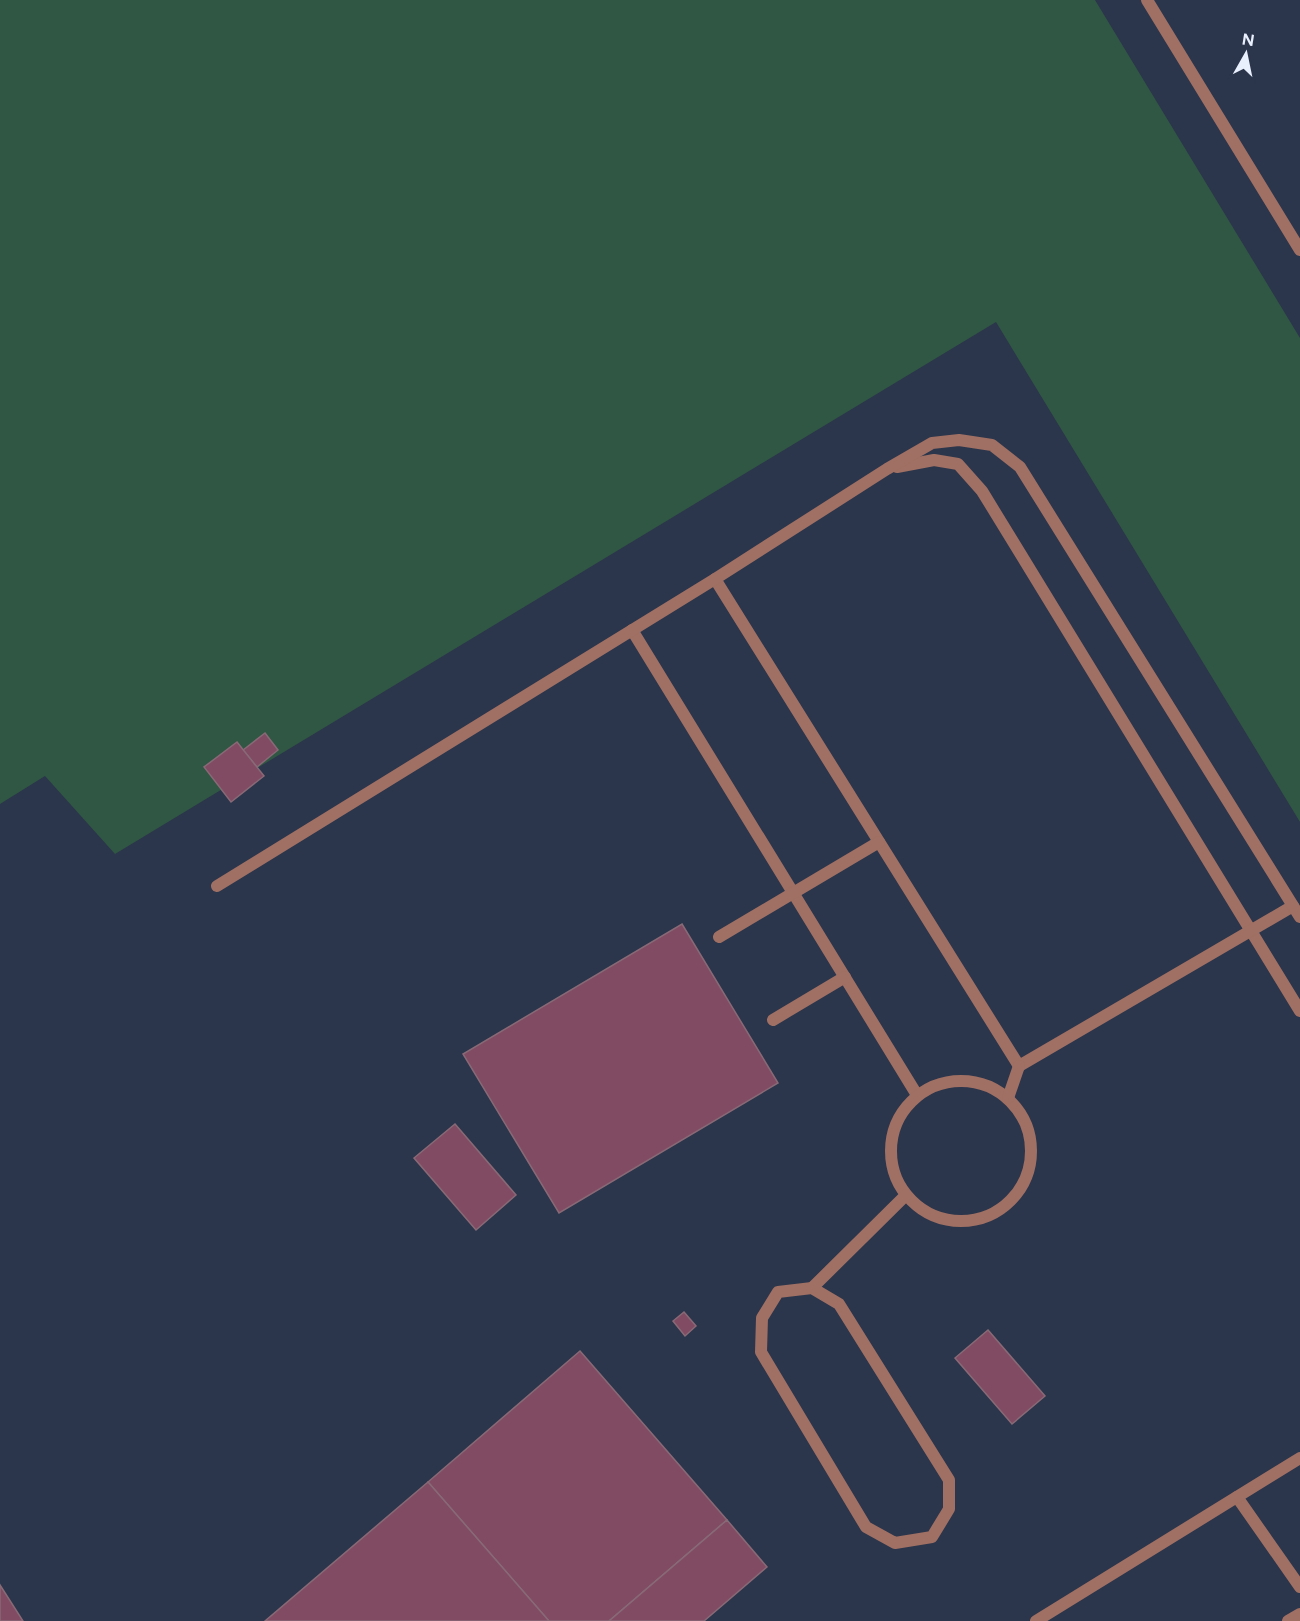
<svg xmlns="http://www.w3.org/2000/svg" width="1300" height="1621" viewBox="0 0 1300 1621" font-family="Figtree,sans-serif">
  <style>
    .green { fill: #305644 }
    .building { fill: #814b64; stroke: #886a76; stroke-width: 1.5 }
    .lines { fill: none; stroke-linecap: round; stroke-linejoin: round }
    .service { stroke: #9f7063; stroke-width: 12 }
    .tertiary { stroke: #9f7063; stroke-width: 12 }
  </style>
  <rect width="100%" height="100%" fill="#2b354b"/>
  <!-- green -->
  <polygon class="green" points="0,0 1095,0 1300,338 1300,822 996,322 115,854 45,776 0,804"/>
  <!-- building -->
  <g class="building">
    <polygon points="265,733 278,750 257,767 243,750"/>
    <polygon points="237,742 264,776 231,802 204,767"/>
    <polygon points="682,924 778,1083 559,1213 463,1054"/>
    <polygon points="455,1124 516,1195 476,1230 414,1158"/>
    <polygon points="684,1312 696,1326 685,1336 673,1321"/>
    <polygon points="988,1330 1045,1396 1012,1424 955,1358"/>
    <polygon points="580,1351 727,1520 609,1621 549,1621 428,1482"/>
    <polygon points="428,1482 549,1621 265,1621"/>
    <polygon points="727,1520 767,1567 704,1621 609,1621"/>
    <polygon points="0,1585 23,1621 0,1621"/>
  </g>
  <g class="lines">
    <!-- service -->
    <g class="service">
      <polyline points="1147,0 1300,250"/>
      <polyline points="897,467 934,460 958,464 982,491 1300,1011"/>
      <polyline points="715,579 1019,1066 1293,906"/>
      <polyline points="632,630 917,1095"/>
      <polyline points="217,886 715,579 887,469 932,443 959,440 992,445 1020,467 1300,917"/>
      <polyline points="719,937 879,842"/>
      <polyline points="773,1020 845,977"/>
      <circle cx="961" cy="1151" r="70"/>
      <polyline points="1008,1098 1019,1066"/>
      <polygon points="812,1288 839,1304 949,1480 949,1509 932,1537 895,1543 866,1527 761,1352 762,1318 778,1292"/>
      <polyline points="812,1288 906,1195"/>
    </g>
    <!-- tertiary -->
    <g class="tertiary">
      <polyline points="1237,1497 1300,1587"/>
      <polyline points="1036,1621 1300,1458"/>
      <polyline points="1288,1621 1300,1614"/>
    </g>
  </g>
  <!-- north arrow -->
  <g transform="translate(1246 54) rotate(9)" stroke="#2b354b" stroke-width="4.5" paint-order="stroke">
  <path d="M0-4.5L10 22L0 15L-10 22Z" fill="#e8effd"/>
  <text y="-9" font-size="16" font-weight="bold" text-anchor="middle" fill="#e8effd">N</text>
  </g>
</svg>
